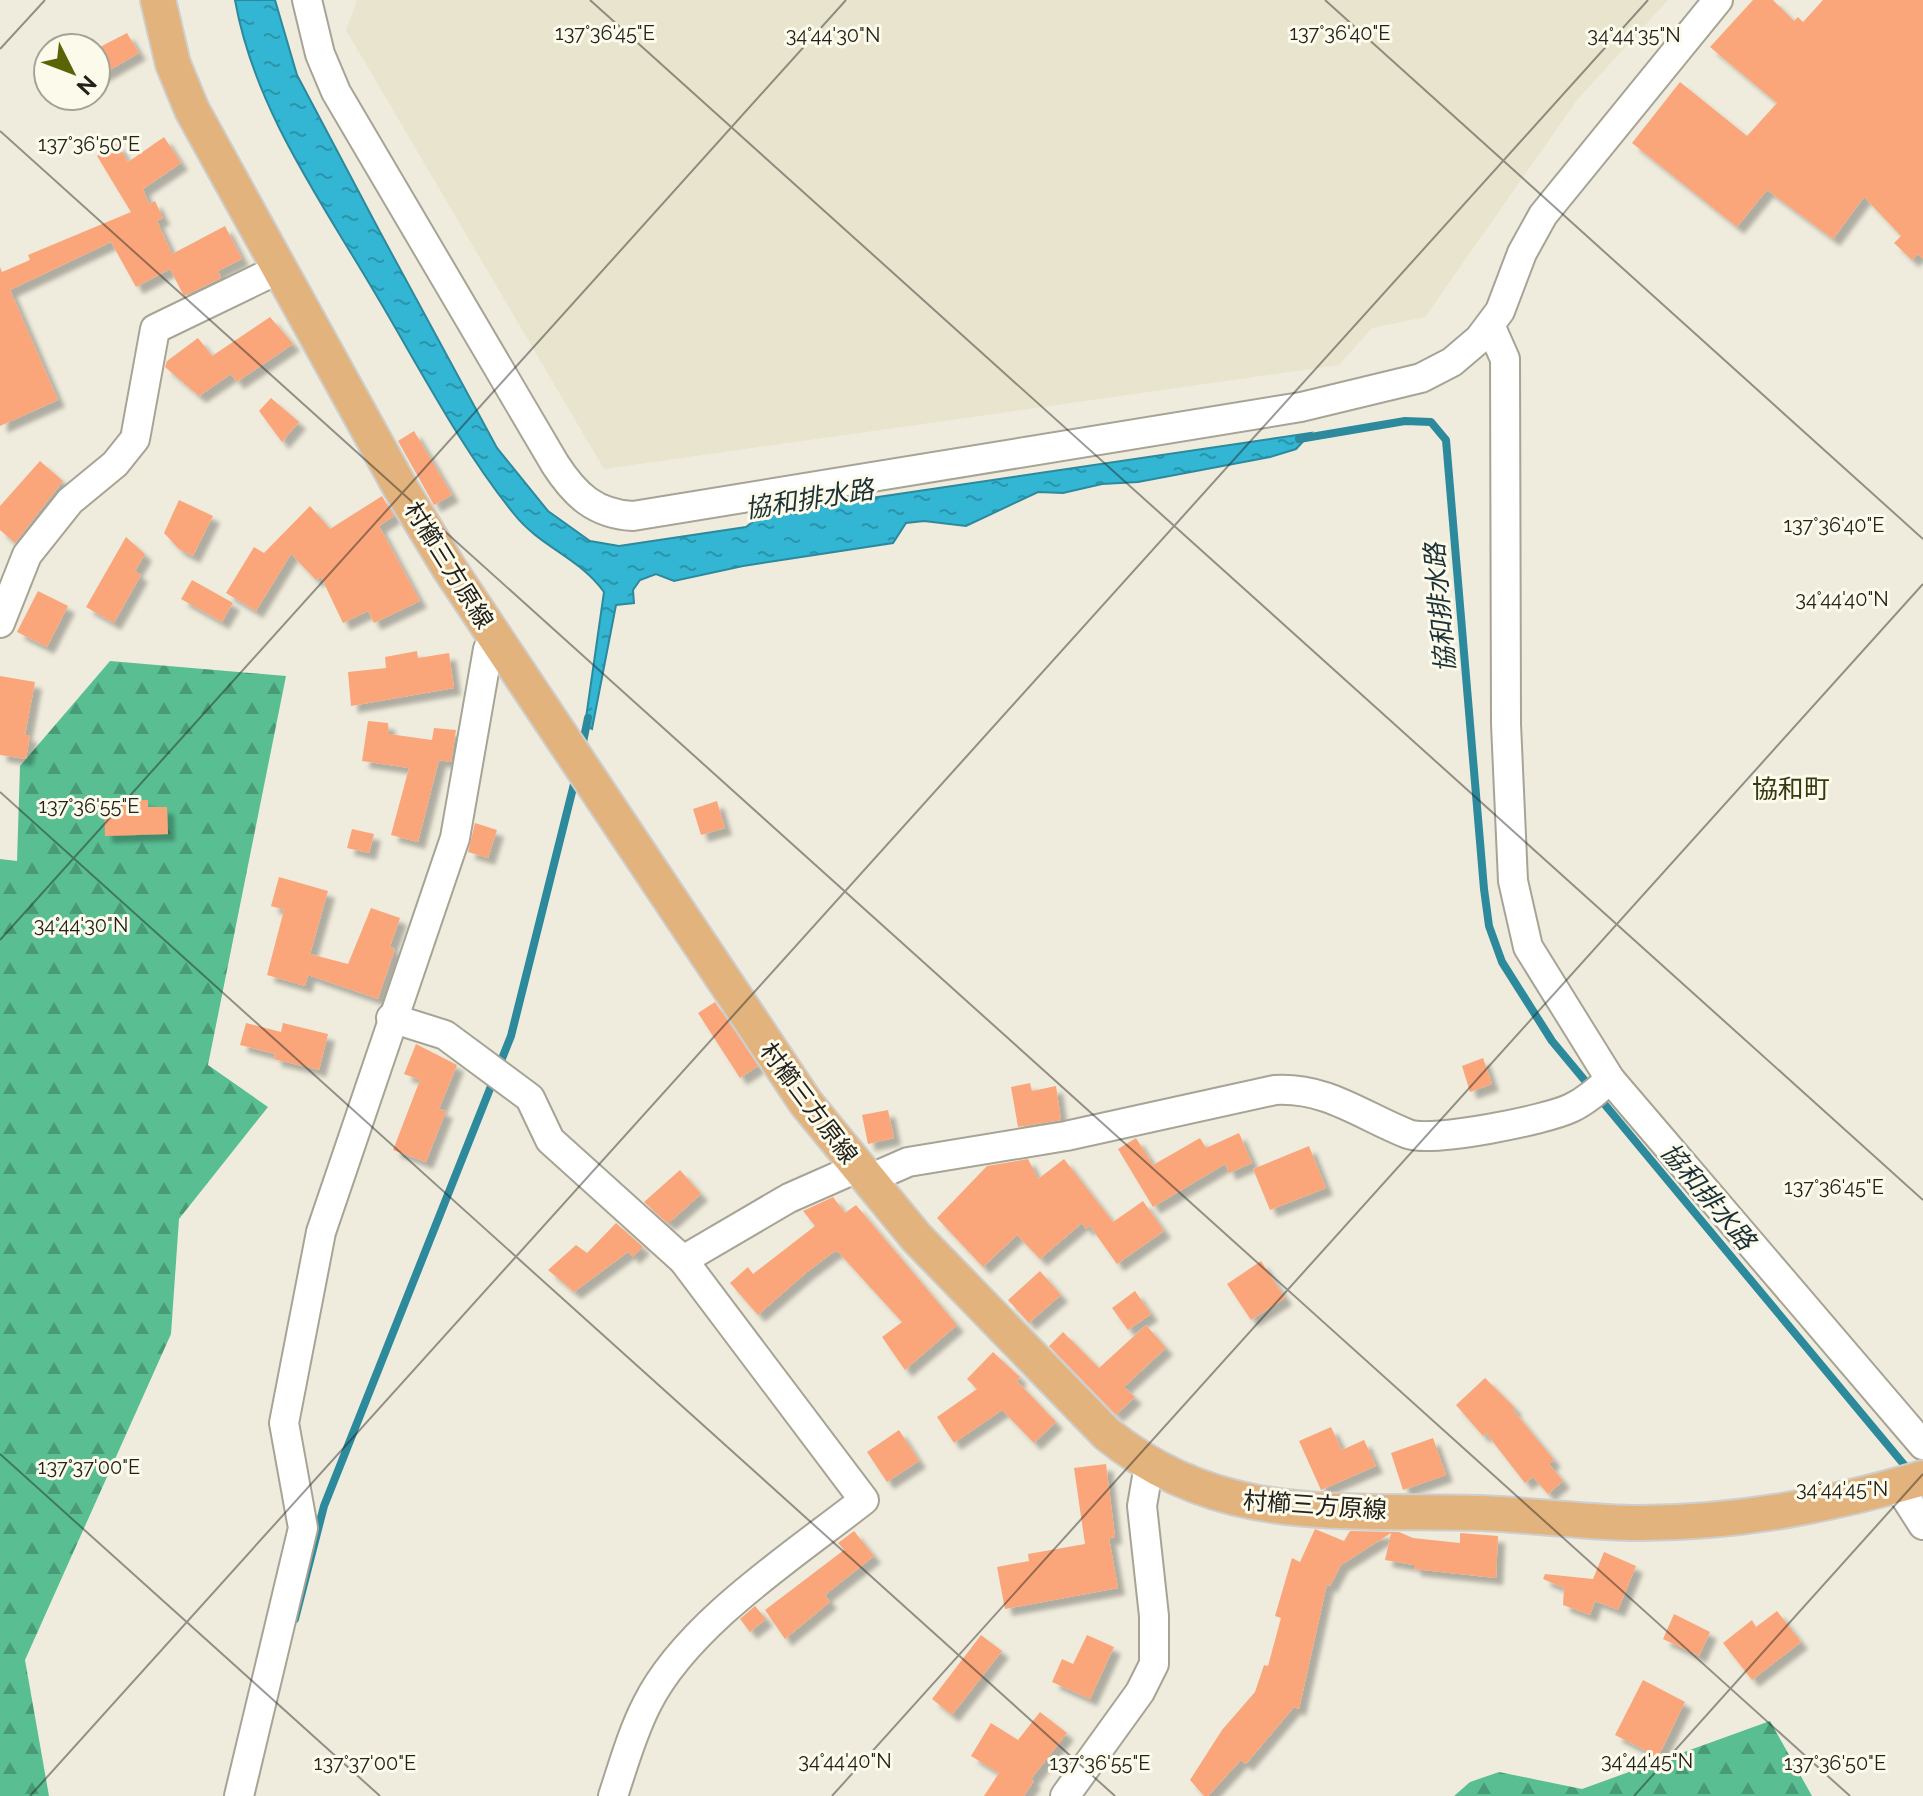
<svg xmlns="http://www.w3.org/2000/svg" width="1923" height="1796" viewBox="0 0 1923 1796" font-family="Raleway,'Noto Sans JP',sans-serif">
  <style>
    .built { fill: #e8e4cd }
    .forest { fill: url(#forest-firs) }
    .water { fill: url(#water-ripples); stroke: #2d899c; stroke-width: 2 }
    .lines { fill: none; stroke-linecap: round; stroke-linejoin: round }
    .stream { stroke: #2d899c; stroke-width: 8 }
    .building { fill: #faa67a; filter: url(#shadow) }
    .minor-casing { stroke: #a7a495; stroke-width: 32 }
    .major-casing { stroke: #cececd; stroke-width: 38 }
    .minor { stroke: #fff; stroke-width: 28 }
    .major { stroke: #e2b37d; stroke-width: 34 }
    .ticks { fill: none; stroke: #22211c; stroke-width: 2; stroke-opacity: 0.45 }
    .labels { text-anchor: middle; dominant-baseline: central; stroke-width: 6; stroke-linejoin: round; paint-order: stroke }
    .street-label { font-size: 24px; fill: #22211c; stroke: #fcfaea }
    .water-label { font-size: 26px; font-style: italic; fill: #1c3137; stroke: #fcfaea }
    .neighbourhood-label { font-size: 26px; fill: #353a12; stroke: #fcfaea }
    .ticks-label { font-size: 20px; text-anchor: middle; fill: #22211c; stroke: #fcfaea; stroke-width: 6; stroke-linejoin: round; paint-order: stroke }
  </style>
  <defs>
    <pattern id="forest-firs" width="22" height="20" patternUnits="userSpaceOnUse" patternTransform="scale(2)"><rect width="22" height="20" fill="#59bf93"/><path d="M5 1l3.5 6h-7zM16 11l3.5 6h-7z" fill="#499b77"/></pattern>
    <pattern id="water-ripples" width="26" height="14" patternUnits="userSpaceOnUse" patternTransform="scale(2)"><rect width="26" height="14" fill="#32b6d3"/><path d="M2 4q2-2 4 0t4 0M15 11q2-2 4 0t4 0" fill="none" stroke="#2a94aa"/></pattern>
    <filter id="shadow"><feDropShadow dx="7" dy="7" stdDeviation="2" flood-color="#0004"/></filter>
  </defs>
  <rect width="100%" height="100%" fill="#efecdd"/>
  <!-- built -->
  <polygon class="built" points="357,0 1668,0 1577,100 1425,317 1372,328 1339,365 604,469 346,30"/>
  <!-- forest -->
  <g class="forest">
    <polygon points="110,661 286,676 208,1065 268,1107 179,1219 171,1334 25,1660 49,1796 0,1796 0,859 17,861 20,766"/>
    <polygon points="1770,1721 1812,1796 1454,1796 1470,1782 1499,1772 1582,1789"/>
  </g>
  <!-- water -->
  <path class="water" d="M 235,0 L 275,0 L 297,75 L 380,232 L 497,448 L 548,511 L 590,541 L 619,546 L 746,527 L 763,514 L 1311,433 L 1296,449 L 1270,457 L 1138,482 L 1102,484 L 1063,493 L 1038,492 L 966,526 L 924,521 L 906,523 L 893,543 L 743,566 L 674,581 L 656,574 L 640,580 L 633,590 L 634,603 L 616,605 L 592,729 L 585,725 L 604,592 C 580,558 540,547 514,514 C 460,447 419,367 375,293 C 321,201 254,108 235,0 Z"/>
  <g class="lines">
    <!-- stream -->
    <g class="stream">
      <polyline points="1299,439 1405,421 1431,422 1446,440 1484,889 1489,926 1502,962 1552,1041 1911,1473"/>
      <polyline points="582,747 588,718"/>
      <polyline points="295,1619 324,1506 511,1036 576,776"/>
    </g>
  </g>
  <!-- building -->
  <g class="building">
    <polygon points="1753,0 1773,0 1794,21 1798,17 1803,22 1823,0 1923,0 1923,259 1918,254 1912,260 1894,243 1901,236 1864,197 1833,239 1767,190 1737,227 1632,143 1680,82 1747,136 1777,103 1710,47"/>
    <polygon points="127,33 139,53 96,78 96,49"/>
    <polygon points="164,137 181,163 143,189 149,204 155,201 163,218 157,221 172,254 225,226 242,259 218,271 221,278 184,296 170,269 136,287 111,242 10,290 58,400 0,426 0,267 2,272 30,260 28,255 131,212 97,156 117,143 128,162"/>
    <polygon points="270,317 293,344 237,382 231,374 199,396 165,367 167,361 198,338 212,356"/>
    <polygon points="271,398 299,422 282,442 259,411"/>
    <polygon points="414,431 452,495 434,505 398,441"/>
    <polygon points="40,461 63,481 15,543 0,530 0,506"/>
    <polygon points="382,496 394,516 379,526 420,601 374,623 368,611 343,623 321,577 316,580 291,554 256,611 226,593 254,547 264,553 310,506 330,529"/>
    <polygon points="179,500 213,516 193,556 179,549 164,533"/>
    <polygon points="126,537 145,554 135,571 141,575 114,623 86,607"/>
    <polygon points="192,580 233,603 222,622 181,599"/>
    <polygon points="38,591 68,606 47,647 17,632"/>
    <polygon points="417,651 418,658 449,653 454,688 351,706 348,672 386,668 385,657"/>
    <polygon points="0,676 35,682 25,735 30,735 26,759 0,755"/>
    <polygon points="368,721 388,723 389,734 432,740 434,728 456,730 451,762 439,760 418,842 391,835 409,768 362,761"/>
    <polygon points="148,800 148,807 167,807 168,834 105,836 104,801"/>
    <polygon points="717,801 725,828 701,835 693,809"/>
    <polygon points="475,823 497,830 488,858 468,852"/>
    <polygon points="352,829 374,834 369,853 347,848"/>
    <polygon points="279,877 328,891 310,954 348,964 371,908 400,918 390,947 395,949 378,999 308,975 305,986 267,975 284,910 271,906"/>
    <polygon points="715,1002 758,1066 740,1078 698,1013"/>
    <polygon points="246,1023 281,1032 283,1023 328,1034 319,1070 274,1059 275,1054 240,1045"/>
    <polygon points="416,1044 457,1065 439,1109 446,1111 426,1162 393,1150 420,1080 404,1074"/>
    <polygon points="1483,1058 1492,1084 1470,1092 1462,1066"/>
    <polygon points="1030,1083 1032,1091 1056,1086 1061,1120 1018,1127 1011,1087"/>
    <polygon points="888,1110 894,1138 868,1144 862,1115"/>
    <polygon points="1239,1133 1252,1163 1229,1173 1225,1164 1153,1207 1118,1149 1136,1138 1153,1165 1200,1138 1206,1148"/>
    <polygon points="1309,1146 1326,1188 1270,1210 1253,1169"/>
    <polygon points="1028,1159 1038,1179 1064,1159 1113,1222 1143,1201 1164,1231 1117,1264 1090,1226 1086,1229 1082,1223 1040,1259 1017,1235 983,1267 937,1218 987,1166"/>
    <polygon points="680,1170 701,1194 670,1222 666,1222 644,1202"/>
    <polygon points="833,1197 845,1213 856,1205 957,1325 905,1370 882,1337 902,1322 839,1253 835,1251 807,1272 758,1315 730,1283 748,1267 753,1274 815,1226 803,1211"/>
    <polygon points="616,1223 643,1247 633,1257 628,1252 574,1292 548,1270 576,1245 587,1253"/>
    <polygon points="1261,1261 1285,1298 1251,1320 1227,1284"/>
    <polygon points="1040,1271 1061,1295 1029,1323 1008,1300"/>
    <polygon points="1135,1291 1151,1314 1128,1330 1112,1308"/>
    <polygon points="1146,1325 1166,1348 1124,1387 1135,1397 1116,1415 1049,1346 1063,1332 1099,1368"/>
    <polygon points="993,1352 1020,1377 1017,1381 1056,1422 1034,1443 1002,1410 954,1443 937,1417 977,1389 967,1379"/>
    <polygon points="1485,1378 1515,1408 1513,1410 1554,1460 1549,1464 1563,1481 1548,1494 1533,1477 1525,1483 1486,1433 1483,1436 1456,1405"/>
    <polygon points="1331,1427 1342,1450 1364,1440 1376,1466 1321,1490 1299,1441"/>
    <polygon points="899,1430 919,1461 887,1482 867,1452"/>
    <polygon points="1433,1438 1446,1475 1403,1490 1391,1453"/>
    <polygon points="1106,1464 1115,1537 1109,1538 1118,1588 1005,1609 997,1567 1029,1561 1028,1554 1085,1544 1074,1468"/>
    <polygon points="1315,1529 1344,1541 1350,1531 1399,1532 1413,1538 1460,1543 1460,1533 1498,1536 1496,1578 1414,1569 1414,1565 1385,1560 1391,1533 1341,1565 1330,1586 1327,1584 1299,1709 1294,1707 1246,1764 1241,1760 1208,1796 1204,1796 1190,1780 1222,1730 1255,1692 1264,1665 1268,1666 1281,1618 1275,1616 1292,1558 1300,1562"/>
    <polygon points="854,1531 874,1556 825,1595 830,1602 785,1639 765,1610 844,1550 838,1543"/>
    <polygon points="1604,1552 1636,1566 1618,1610 1595,1601 1590,1615 1563,1605 1564,1588 1543,1579 1545,1574 1593,1579"/>
    <polygon points="755,1606 766,1619 750,1632 740,1619"/>
    <polygon points="1777,1611 1801,1642 1752,1680 1723,1643 1752,1620 1756,1627"/>
    <polygon points="1674,1614 1710,1632 1699,1656 1663,1639"/>
    <polygon points="981,1635 1002,1651 952,1715 932,1699"/>
    <polygon points="1087,1635 1114,1647 1090,1699 1052,1682 1062,1659 1073,1664"/>
    <polygon points="1643,1680 1685,1702 1658,1757 1615,1735"/>
    <polygon points="1040,1712 1067,1733 1031,1779 1034,1781 1024,1796 984,1796 999,1773 971,1756 991,1723 1018,1740"/>
  </g>
  <g class="lines">
    <defs>
      <g id="minor">
        <path d="M 307,0 L 320,54 L 336,92 L 555,464 C 575,495 595,514 633,516 L 1301,407 L 1421,378 L 1452,362 L 1479,339 L 1500,311 L 1522,253 L 1543,215 L 1718,0"/>
        <polyline points="1490,325 1505,359 1506,724 1513,881 1528,947 1610,1079 1923,1445"/>
        <polyline points="0,623 27,555 70,501 115,464 135,439 155,329 279,269"/>
        <path d="M 391,1018 L 445,1035 L 530,1098 L 550,1140 L 683,1260 L 864,1500 C 794,1555 687,1624 647,1704 C 632,1733 623,1766 613,1796"/>
        <path d="M 867,1180 L 908,1162 L 1066,1136 L 1275,1090 C 1327,1087 1362,1116 1408,1134 C 1432,1143 1546,1120 1571,1108 C 1586,1101 1598,1090 1610,1079"/>
        <polyline points="683,1260 789,1198 857,1168"/>
        <polyline points="1898,1486 1923,1525"/>
        <polyline points="239,1796 303,1528 284,1423 321,1232 455,838 488,649 496,639"/>
        <polyline points="1065,1796 1140,1692 1154,1664 1154,1616 1142,1506 1149,1465"/>
      </g>
      <path id="major" d="M 158,0 L 173,64 L 192,110 L 400,487 L 449,568 L 806,1103 L 916,1237 L 1107,1434 C 1221,1527 1343,1509 1481,1513 C 1531,1515 1581,1522 1632,1523 C 1733,1524 1827,1506 1923,1478"/>
    </defs>
    <!-- minor casing -->
    <use href="#minor" class="minor-casing"/>
    <!-- major casing -->
    <use href="#major" class="major-casing"/>
    <!-- minor -->
    <use href="#minor" class="minor"/>
    <!-- major -->
    <use href="#major" class="major"/>
  </g>
  <!-- ticks -->
  <path class="ticks" d="M 590,0 L 1923,1200M 1325,0 L 1923,539M 0,49 L 45,0M 0,131 L 1850,1796M 0,792 L 1115,1796M 0,940 L 846,0M 0,1454 L 380,1796M 30,1796 L 1648,0M 832,1796 L 1923,584M 1634,1796 L 1923,1474"/>
  <g class="labels">
    <!-- street labels -->
    <g class="street-label">
      <text transform="translate(449 565) rotate(58)">村櫛三方原線</text>
      <text transform="translate(809 1103) rotate(53)">村櫛三方原線</text>
      <text transform="translate(1315 1505) rotate(4)">村櫛三方原線</text>
    </g>
    <!-- water labels -->
    <g class="water-label">
      <text transform="translate(809 499) rotate(-9)">協和排水路</text>
      <text transform="translate(1440 608) rotate(-95)">協和排水路</text>
      <text transform="translate(1708 1196) rotate(50)">協和排水路</text>
    </g>
    <!-- neighbourhood labels -->
    <g class="neighbourhood-label">
      <text x="1791" y="789">協和町</text>
    </g>
  </g>
  <g class="ticks-label">
    <text x="605" y="40">137°36'45"E</text>
    <text x="1340" y="40">137°36'40"E</text>
    <text x="833" y="42">34°44'30"N</text>
    <text x="1634" y="42">34°44'35"N</text>
    <text x="89" y="151">137°36'50"E</text>
    <text x="1834" y="532">137°36'40"E</text>
    <text x="1842" y="606">34°44'40"N</text>
    <text x="89" y="813">137°36'55"E</text>
    <text x="81" y="932">34°44'30"N</text>
    <text x="1834" y="1194">137°36'45"E</text>
    <text x="89" y="1474">137°37'00"E</text>
    <text x="1842" y="1496">34°44'45"N</text>
    <text x="845" y="1768">34°44'40"N</text>
    <text x="1647" y="1768">34°44'45"N</text>
    <text x="365" y="1770">137°37'00"E</text>
    <text x="1100" y="1770">137°36'55"E</text>
    <text x="1835" y="1770">137°36'50"E</text>
  </g>
  <!-- north arrow -->
  <g transform="translate(72 72) rotate(132)"><circle r="38" fill="#fcfaea" stroke="#a5a398" stroke-width="2"/>
  <path d="M0-6L14 30L0 20L-14 30Z" fill="#5b6404"/>
  <text y="-12" font-size="22" font-weight="bold" text-anchor="middle" fill="#22211c">N</text>
  </g>
</svg>
